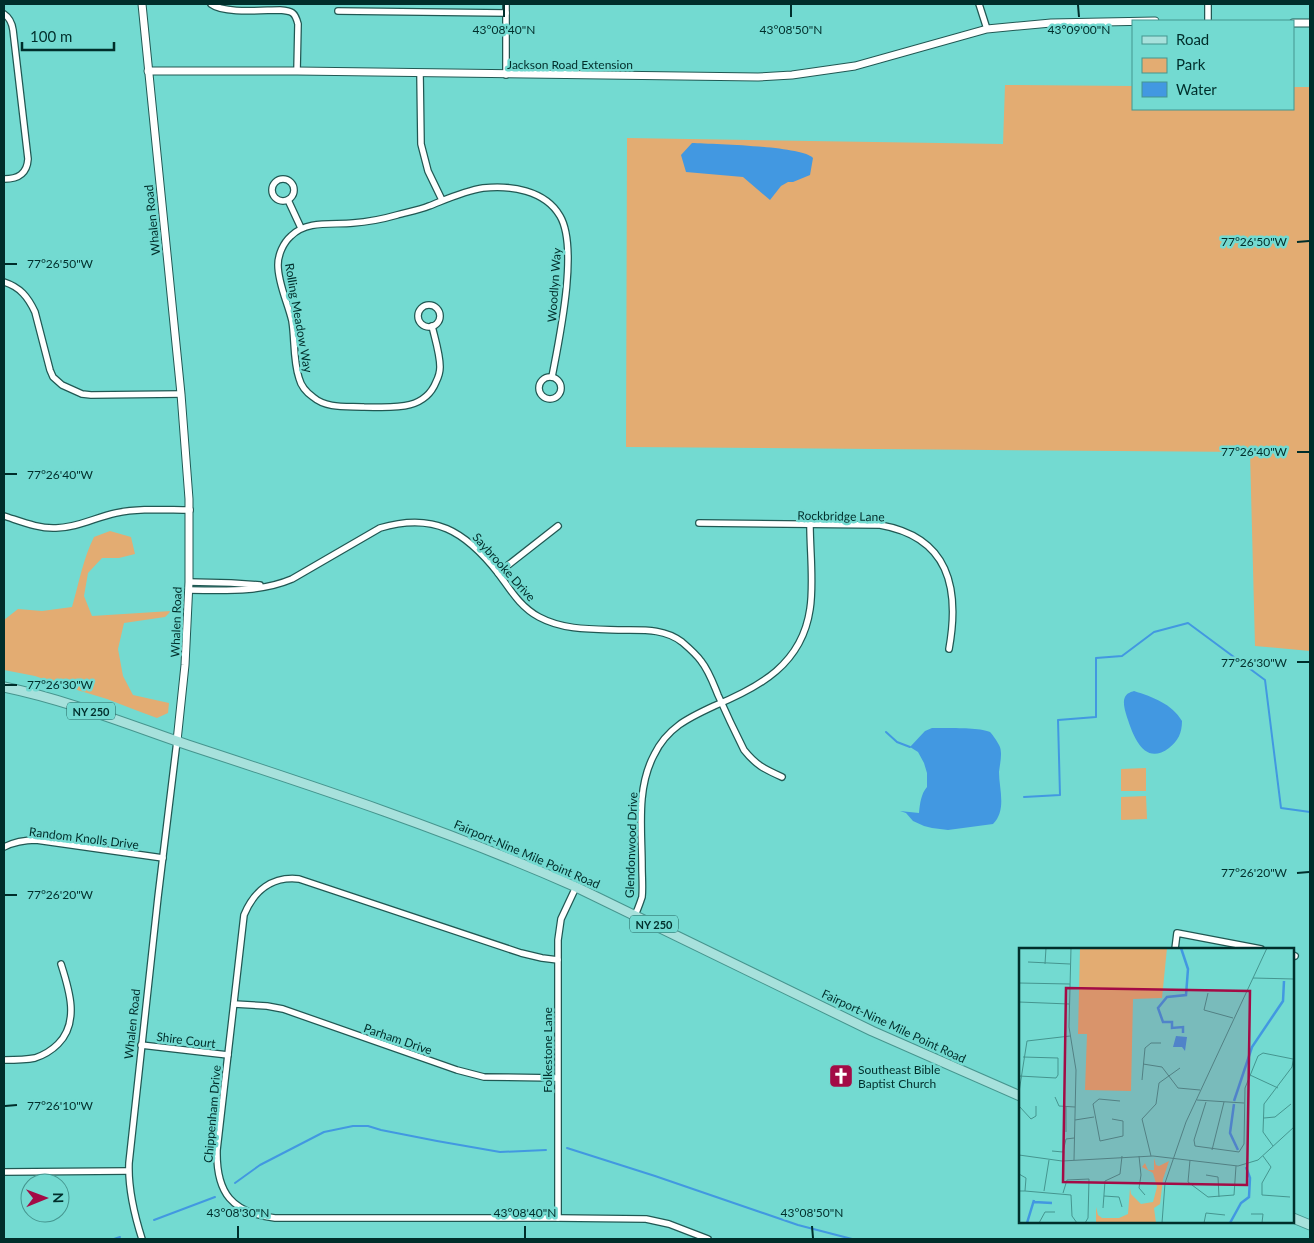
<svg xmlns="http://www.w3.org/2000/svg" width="1314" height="1243" viewBox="0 0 1314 1243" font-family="Lato,sans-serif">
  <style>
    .green { fill: #e3ac72 }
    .water { fill: #4298e1 }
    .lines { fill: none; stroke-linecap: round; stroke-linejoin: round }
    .stream { stroke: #4298e1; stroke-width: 2 }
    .minor-casing { stroke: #215853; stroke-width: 8 }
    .tertiary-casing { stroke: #215853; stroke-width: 9 }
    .primary-casing { stroke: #46958e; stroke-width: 11 }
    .minor { stroke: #fff; stroke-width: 5.5 }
    .tertiary { stroke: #fff; stroke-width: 7 }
    .primary { stroke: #a7e1dc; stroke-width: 9 }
    .ticks { fill: none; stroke: #002e2b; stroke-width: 2 }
    .labels { text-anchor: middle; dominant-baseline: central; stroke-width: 5; stroke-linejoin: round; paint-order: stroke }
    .shield { fill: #73dad1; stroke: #22625d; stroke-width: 1 }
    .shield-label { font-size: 11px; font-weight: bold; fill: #002e2b }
    .street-label { font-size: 12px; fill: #002e2b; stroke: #73dad1 }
    .poi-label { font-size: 12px; fill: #002e2b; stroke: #73dad1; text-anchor: start }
    .inset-river { fill: none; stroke: #4298e1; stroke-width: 2.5 }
    .inset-road { fill: none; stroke: #45958f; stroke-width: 1 }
    .view { fill: #a30b46; fill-opacity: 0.15; stroke: #a30b46; stroke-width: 2.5 }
    .inset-edge { fill: none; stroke: #002e2b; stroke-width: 2.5 }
    .ticks-label { font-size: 12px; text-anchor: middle; fill: #002e2b; stroke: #73dad1; stroke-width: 5; stroke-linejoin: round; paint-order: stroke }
  </style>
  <rect width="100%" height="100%" fill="#73dad1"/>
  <!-- green -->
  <g class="green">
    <polygon points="1005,85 1133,86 1133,109 1293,109 1293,87 1310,87 1310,651 1255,646 1250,452 626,447 627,138 1003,144"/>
    <path d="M 110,531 L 131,537 L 135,554 L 119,558 L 102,558 L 88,573 L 84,596 L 92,616 L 171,611 L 165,617 L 124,623 L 118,649 L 123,676 L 133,695 L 169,703 L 168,713 L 157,718 L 138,711 L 107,699 L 64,686 L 35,676 L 4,670 L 4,620 L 18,609 L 42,611 L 72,607 C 79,583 83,559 94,537 Z"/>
    <polygon points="1146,768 1146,791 1121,791 1121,769"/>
    <polygon points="1146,796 1147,819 1121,820 1121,797"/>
  </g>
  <!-- water -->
  <g class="water">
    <path d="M 692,143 C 713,144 802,146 813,158 L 810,175 L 793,182 L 788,182 L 781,186 L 770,200 L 743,177 L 686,172 L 681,155 Z"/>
    <path d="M 1134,691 C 1153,697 1172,704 1182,721 C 1182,733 1178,741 1169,748 C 1145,766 1134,738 1128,720 C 1126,714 1122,703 1125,697 C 1127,693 1131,692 1134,691 Z"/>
    <path d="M 932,728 C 943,728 981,727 990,732 C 993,735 997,741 999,745 C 1003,752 1000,763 999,772 C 999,789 1007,810 993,824 L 948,830 L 932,828 L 924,826 L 913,821 L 906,813 L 900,811 L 919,813 C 920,803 921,794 927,787 L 927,773 L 924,763 L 918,752 L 910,747 L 925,731 Z"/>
  </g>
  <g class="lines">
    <!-- stream -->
    <g class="stream">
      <polyline points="886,732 897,742 910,747"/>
      <polyline points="1024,797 1060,795 1058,720 1096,717 1096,658 1122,656 1154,632 1188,623 1265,680 1281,808 1310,812"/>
      <polyline points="567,1148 655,1176 798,1225 852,1239"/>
      <polyline points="235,1183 260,1165 324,1132 353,1126 368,1126 381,1130 437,1141 500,1152 546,1150"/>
      <polyline points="154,1220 215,1197"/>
      <polyline points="114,1239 120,1237"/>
    </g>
    <defs>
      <g id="minor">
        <path d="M 211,4 C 224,14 263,10 280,10 C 292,11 295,12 298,24 L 297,71"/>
        <polyline points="506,4 506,75"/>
        <polyline points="979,4 987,29"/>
        <polyline points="338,11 506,13"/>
        <path d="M 4,14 C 10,18 12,23 13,30 L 28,159 C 27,174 18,179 4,179"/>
        <polyline points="1208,21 1208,4"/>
        <polyline points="420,73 421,144 428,171 442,200"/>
        <circle cx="283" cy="190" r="11"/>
        <polyline points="288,200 301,228"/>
        <path d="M 4,282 C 20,287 28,297 35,312 L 50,370 L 53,377 L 62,385 L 82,394 L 91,395 L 181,394"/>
        <circle cx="429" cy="316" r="11"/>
        <path d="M 432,326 C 435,339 440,354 440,367 C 440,372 438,378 436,382 C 424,412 390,407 364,407 C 347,406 327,409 313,397 C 306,392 301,386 299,378 C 293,360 295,339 292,321 C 288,303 278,284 278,265 C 278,255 283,243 291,236 C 307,220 332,225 353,223 C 368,222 383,219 397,215 C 408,212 419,210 429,206 C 447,199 464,191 483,188 C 510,185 545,190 560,216 C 579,248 559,340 552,377"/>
        <circle cx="550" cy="388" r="11"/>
        <path d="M 4,516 C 20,521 39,529 56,528 C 77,528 96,517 116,513 C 140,508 165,510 190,510"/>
        <path d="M 699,523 L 880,525 C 949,537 960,588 949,649"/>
        <polyline points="498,573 558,526"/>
        <polyline points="189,582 231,583 260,585"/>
        <path d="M 189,590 C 223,590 259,593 292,579 L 380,528 C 434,512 465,531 498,573 C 510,589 520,607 539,617 C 565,631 595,629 624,630 C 645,630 665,629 682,642 C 689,648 696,654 701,661 C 709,671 713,683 718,695 C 726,713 735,732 744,750 C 756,765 764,769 782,777"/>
        <path d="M 4,847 C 14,842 24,840 36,840 L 163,858"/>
        <path d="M 635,915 C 638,909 640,903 642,897 C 643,888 642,877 642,867 C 642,830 636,789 654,755 C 667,728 688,718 714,706 C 760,687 802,664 810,609 C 814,584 810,551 810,525"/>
        <polyline points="1175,949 1177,933 1261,949"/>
        <polyline points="1293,955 1295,956"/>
        <path d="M 558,960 L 542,958 L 521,953 L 299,879 C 272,876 254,891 244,915 L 217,1150 C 216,1193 232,1213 275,1218 L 558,1218 L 646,1219 L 669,1224 L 708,1239"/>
        <polyline points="234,1004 267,1006 283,1009 457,1070 484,1077 557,1078"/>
        <polyline points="141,1045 228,1055"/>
        <path d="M 4,1060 C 14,1060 25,1060 35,1058 C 44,1055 51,1051 58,1044 C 80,1022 69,989 61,964"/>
        <polyline points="4,1172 128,1171"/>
        <polyline points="558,1218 558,940 561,919 576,887"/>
        <path d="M 142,1239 C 134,1214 128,1189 129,1163 L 158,897 L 177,741"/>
      </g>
      <g id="tertiary">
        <polyline points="142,4 181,394 189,499 189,582 185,665 177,741"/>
        <polyline points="1293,23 1310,23"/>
        <polyline points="148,71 297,71 758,77 792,75 855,66 987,29 1051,23 1155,21"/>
      </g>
      <g id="primary">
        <path d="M 4,687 C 67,700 127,724 188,745 C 319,788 450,831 576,887 L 872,1031 L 1020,1096"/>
        <polyline points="1293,1218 1310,1225"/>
      </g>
    </defs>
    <!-- minor casing -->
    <use href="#minor" class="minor-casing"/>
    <!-- tertiary casing -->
    <use href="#tertiary" class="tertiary-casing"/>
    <!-- primary casing -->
    <use href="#primary" class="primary-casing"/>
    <!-- minor -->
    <use href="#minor" class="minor"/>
    <!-- tertiary -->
    <use href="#tertiary" class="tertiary"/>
    <!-- primary -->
    <use href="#primary" class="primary"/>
  </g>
  <!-- ticks -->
  <path class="ticks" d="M 504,5 L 504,17M 791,5 L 791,17M 1078,5 L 1079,17M 1297,242 L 1309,241M 5,264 L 17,264M 1297,452 L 1309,452M 5,474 L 17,474M 1297,662 L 1309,662M 5,685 L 17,685M 1297,873 L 1309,872M 5,895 L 17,895M 5,1106 L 17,1105M 238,1226 L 238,1238M 525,1226 L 525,1238M 812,1226 L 813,1238"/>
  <!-- icons -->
  <defs>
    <symbol id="church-square" viewBox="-11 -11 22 22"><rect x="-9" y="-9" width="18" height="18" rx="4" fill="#a30b46" stroke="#73dad1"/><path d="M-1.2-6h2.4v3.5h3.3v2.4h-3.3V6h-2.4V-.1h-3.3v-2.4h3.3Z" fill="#fff"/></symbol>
  </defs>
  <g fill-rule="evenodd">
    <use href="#church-square" x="827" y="1062" width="28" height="28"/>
  </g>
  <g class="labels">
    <!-- shield labels -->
    <g class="shield">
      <rect x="67" y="702.5" width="48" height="17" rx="4"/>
      <rect x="630" y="915.5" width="48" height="17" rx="4"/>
    </g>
    <g class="shield-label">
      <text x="91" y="711">NY 250</text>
      <text x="654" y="924">NY 250</text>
    </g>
    <!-- street labels -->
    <g class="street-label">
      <text x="570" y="64">Jackson Road Extension</text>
      <text transform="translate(152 220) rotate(-96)">Whalen Road</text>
      <text transform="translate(554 285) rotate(-86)">Woodlyn Way</text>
      <text transform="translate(299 318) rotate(80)">Rolling Meadow Way</text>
      <text transform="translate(841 516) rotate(1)">Rockbridge Lane</text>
      <text transform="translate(504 567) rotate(48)">Saybrooke Drive</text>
      <text transform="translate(176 622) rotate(-88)">Whalen Road</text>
      <text transform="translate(84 838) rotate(7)">Random Knolls Drive</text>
      <text transform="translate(631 845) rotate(-88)">Glendonwood Drive</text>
      <text transform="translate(527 854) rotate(23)">Fairport-Nine Mile Point Road</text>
      <text transform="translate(132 1024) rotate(-84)">Whalen Road</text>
      <text transform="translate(894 1026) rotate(25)">Fairport-Nine Mile Point Road</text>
      <text transform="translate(398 1039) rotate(19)">Parham Drive</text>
      <text transform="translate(186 1040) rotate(7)">Shire Court</text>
      <text transform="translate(547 1050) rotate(-90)">Folkestone Lane</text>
      <text transform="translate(212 1114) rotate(-85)">Chippenham Drive</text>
    </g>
    <!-- poi labels -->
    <g class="poi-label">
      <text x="858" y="1069">Southeast Bible<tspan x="858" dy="14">Baptist Church</tspan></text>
    </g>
  </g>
  <!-- overview -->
  <g transform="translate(1019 948)">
    <rect width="275" height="275" fill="#73dad1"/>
    <path d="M 61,0 L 148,0 L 143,50 L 114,51 L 112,143 L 66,142 L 68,86 L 59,86 ZM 135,210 L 137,217 L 140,218 L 150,213 L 144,231 L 141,256 L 135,260 L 137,275 L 77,275 L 77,259 L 79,267 L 83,270 L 100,270 L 109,266 L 111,240 L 112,246 L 122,256 L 134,254 L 138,239 L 134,225 L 123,219 L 126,215 L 129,222 L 135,222 Z" fill="#e3ac72"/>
    <path d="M 157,88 L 168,89 L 166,103 L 163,99 L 154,99 Z" fill="#4298e1"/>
    <path class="inset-river" d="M 162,0 L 169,21 L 167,47 L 148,49 L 139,60 L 144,74 L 153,74 L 153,80 L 164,79 L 164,85M 215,153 L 233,99 L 264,53 L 265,33M 215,156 L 211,185 L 219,202M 15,254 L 33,255M 8,275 L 15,252M 211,275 L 222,255 L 230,249 L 231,230 L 227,219"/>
    <path class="inset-road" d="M 52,0 L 50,79 L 57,122 L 55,212M 9,14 L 51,16M 26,16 L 27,0M 234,30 L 275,31M 0,35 L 51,36M 189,45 L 185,62 L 214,70M 0,54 L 50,56M 124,116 L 143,119 L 159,140 L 181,142M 231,127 L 259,140M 0,128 L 37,130 L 39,127 L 39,110 L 4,109M 123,132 L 126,100 L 132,95 L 142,95M 0,144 L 8,93 L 51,88M 36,149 L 40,158 L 56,159M 178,152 L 225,155M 187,154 L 175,192 L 176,198 L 220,204 L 225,196 L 226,140 L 239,108 L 244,105 L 274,111M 0,158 L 12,171 L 17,168 L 17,158M 245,170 L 256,169 L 272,156M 93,171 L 104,173 L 104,188 L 81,193 L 74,156 L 80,151 L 101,153M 56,172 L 75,169M 47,184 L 47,159M 254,198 L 244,184 L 245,156 L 273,119 L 275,108M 193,202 L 205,154M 33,203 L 44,204 L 47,191 L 55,190M 0,207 L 43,213 L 134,208 L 219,218 L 239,212 L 275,179M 120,208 L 122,227 L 120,240 L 126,247M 132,208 L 123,171 L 137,156 L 140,135 L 161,120M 244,208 L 252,219 L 243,235 L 243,247 L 271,249M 171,212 L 169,234 L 189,249 L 215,247 L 217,218M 0,226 L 7,230 L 6,243 L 0,243M 187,227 L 199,229 L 200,249M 6,243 L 52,247 L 53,268 L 58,275M 25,243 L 30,212M 44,245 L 48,232 L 70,231 L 69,270 L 66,275M 85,248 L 100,249 L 103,259M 84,260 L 86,233 L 101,226 L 103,208M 232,266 L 244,266 L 243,275M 20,275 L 26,264 L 36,264M 143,275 L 146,235 L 167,174 L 248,0M 185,275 L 187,265 L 206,267"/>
    <path class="view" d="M 47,40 L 231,43 L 228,237 L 44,234 Z"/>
    <rect width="275" height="275" class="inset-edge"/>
  </g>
  <g class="ticks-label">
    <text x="504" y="34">43°08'40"N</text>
    <text x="791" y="34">43°08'50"N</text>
    <text x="1079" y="34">43°09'00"N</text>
    <text x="1254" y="246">77°26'50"W</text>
    <text x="60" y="268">77°26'50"W</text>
    <text x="1254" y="456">77°26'40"W</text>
    <text x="60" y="479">77°26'40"W</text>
    <text x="1254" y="667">77°26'30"W</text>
    <text x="60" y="689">77°26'30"W</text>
    <text x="1254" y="877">77°26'20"W</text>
    <text x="60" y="899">77°26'20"W</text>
    <text x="60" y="1110">77°26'10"W</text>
    <text x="238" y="1217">43°08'30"N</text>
    <text x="525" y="1217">43°08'40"N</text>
    <text x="812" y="1217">43°08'50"N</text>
  </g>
  <!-- border -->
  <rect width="1314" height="1243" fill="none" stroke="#002e2b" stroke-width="10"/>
  <!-- legend -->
  <rect x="1132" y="20" width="162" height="90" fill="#73dad1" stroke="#45958f"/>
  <rect x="1142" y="36" width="25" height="8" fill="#a7e1dc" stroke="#45958f"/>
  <text x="1176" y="45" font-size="15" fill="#002e2b">Road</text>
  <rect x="1142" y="58" width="25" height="15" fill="#e3ac72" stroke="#45958f"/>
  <text x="1176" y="70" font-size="15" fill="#002e2b">Park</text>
  <rect x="1142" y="82" width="25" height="15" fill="#4298e1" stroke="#45958f"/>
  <text x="1176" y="95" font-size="15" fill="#002e2b">Water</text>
  <!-- north arrow -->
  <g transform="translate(45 1198) rotate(89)"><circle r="24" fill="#73dad1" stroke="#45958f"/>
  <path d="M0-4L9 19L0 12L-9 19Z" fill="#a30b46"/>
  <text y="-8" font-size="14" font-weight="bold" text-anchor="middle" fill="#002e2b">N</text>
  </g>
  <!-- scale -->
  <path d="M22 42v8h92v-8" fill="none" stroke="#002e2b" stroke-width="2.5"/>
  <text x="30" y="42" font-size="15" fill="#002e2b" stroke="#73dad1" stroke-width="4" paint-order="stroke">100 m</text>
</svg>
